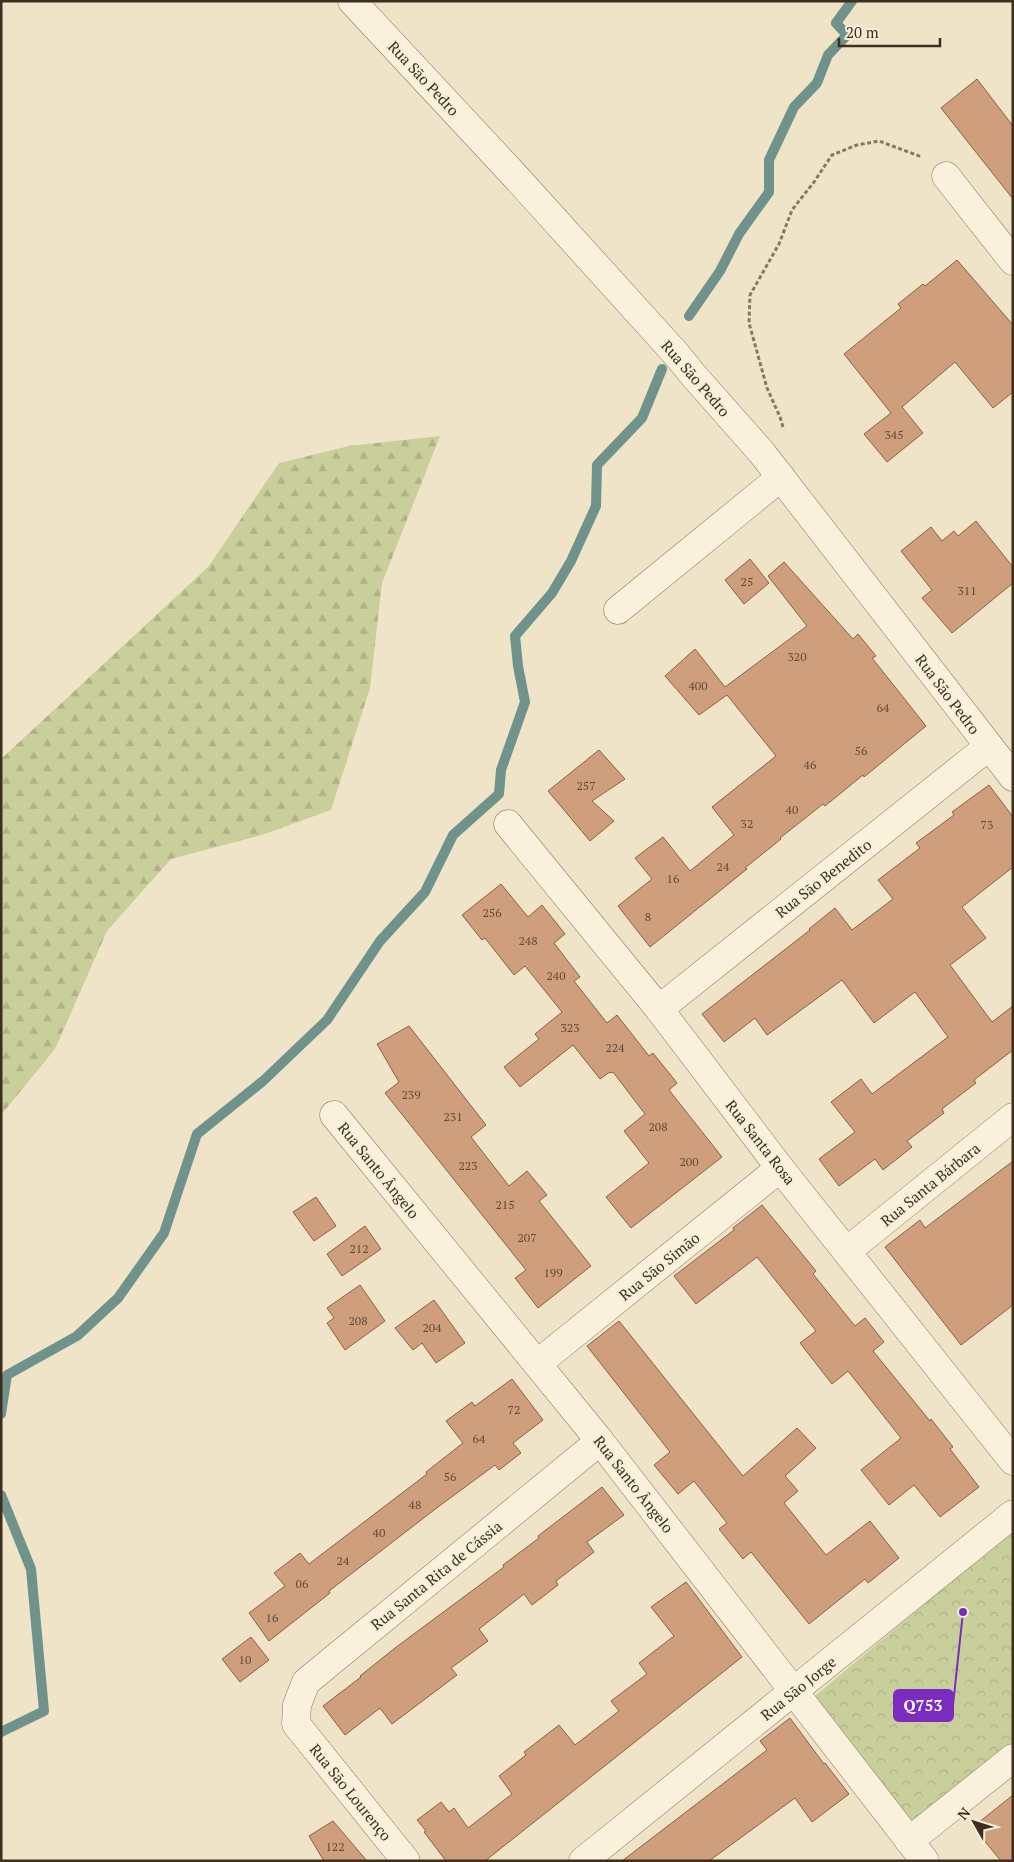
<svg xmlns="http://www.w3.org/2000/svg" width="1014" height="1862" viewBox="0 0 1014 1862" font-family="'PT Serif',serif">
  <style>
    .forest { fill: url(#forest-firs) }
    .park { fill: url(#park-crowns) }
    .lines { fill: none; stroke-linecap: round; stroke-linejoin: round }
    .stream { stroke: #6f938a; stroke-width: 10 }
    .building { fill: #cf9f7d; stroke: #8d5f41 }
    .minor-casing { stroke: #8d765c; stroke-width: 29 }
    .tertiary-casing { stroke: #8d765c; stroke-width: 29 }
    .path { stroke: #8d765c; stroke-width: 3; stroke-dasharray: 4 2.5; stroke-linecap: butt }
    .minor { stroke: #faf1dc; stroke-width: 28 }
    .tertiary { stroke: #faf1dc; stroke-width: 28 }
    .labels { text-anchor: middle; dominant-baseline: central; stroke-width: 4.5; stroke-linejoin: round; paint-order: stroke }
    .number-label { font-size: 12px; fill: #624a37 }
    .street-label { font-size: 15px; fill: #3d2e20; stroke: #f7eed8 }
    .leader { fill: none; stroke: #7b2cbf; stroke-width: 2 }
    .callout-dot { fill: #7b2cbf; stroke: #f7eed8; stroke-width: 2 }
    .callout { fill: #7b2cbf; stroke: #7b2cbf; stroke-width: 2 }
    .callout-label { font-size: 16px; text-anchor: middle; font-weight: bold; fill: #fff }
  </style>
  <defs>
    <pattern id="forest-firs" width="22" height="20" patternUnits="userSpaceOnUse" patternTransform="scale(1.25)"><rect width="22" height="20" fill="#c9cf9b"/><path d="M5 1l3.5 6h-7zM16 11l3.5 6h-7z" fill="#aeb285"/></pattern>
    <pattern id="park-crowns" width="20" height="18" patternUnits="userSpaceOnUse" patternTransform="scale(1.25)"><rect width="20" height="18" fill="#c9cf9b"/><path d="M2 6a3 3 0 1 1 6 0M12 15a3 3 0 1 1 6 0" fill="none" stroke="#aeb285"/></pattern>
  </defs>
  <rect width="100%" height="100%" fill="#f0e4c8"/>
  <!-- forest -->
  <polygon class="forest" points="440,436 382,583 370,688 331,810 265,834 171,859 107,931 55,1049 1,1115 1,759 208,567 279,463 349,446"/>
  <!-- park -->
  <polygon class="park" points="1013,1529 1013,1742 911,1824 815,1696"/>
  <g class="lines">
    <!-- stream -->
    <g class="stream">
      <polyline points="689,316 720,271 739,234 769,192 769,160 794,107 817,83 828,55 847,35 836,23 852,1"/>
      <polyline points="1,1414 7,1375 77,1336 118,1298 164,1233 197,1134 263,1081 327,1020 380,941 425,892 453,835 499,794 501,770 525,702 518,666 515,636 552,593 571,561 596,506 597,465 642,418 662,369"/>
      <polyline points="1,1495 31,1569 44,1711 1,1732"/>
    </g>
  </g>
  <!-- building -->
  <g class="building">
    <polygon points="977,79 1013,126 1013,199 941,108"/>
    <polygon points="957,260 1013,325 1013,392 993,408 955,362 902,407 923,433 887,462 864,434 891,413 844,354 901,308 898,304 923,284 925,286"/>
    <polygon points="976,521 1013,567 1013,583 952,633 922,598 932,590 901,551 931,527 942,541 954,531 958,536"/>
    <polygon points="750,559 769,583 744,604 725,580"/>
    <polygon points="784,562 853,639 858,634 876,656 872,658 926,726 864,777 863,775 825,806 823,804 780,838 781,839 745,868 747,869 650,947 618,906 652,879 635,858 663,837 690,871 734,835 712,807 776,756 727,695 699,715 665,676 695,649 725,687 807,626 768,576"/>
    <polygon points="599,750 625,779 592,801 614,821 590,841 548,791"/>
    <polygon points="989,785 1013,817 1013,867 962,907 986,938 950,965 992,1022 1013,1006 1013,1050 974,1080 976,1083 942,1109 944,1113 907,1141 912,1147 883,1170 875,1159 839,1186 819,1159 855,1132 831,1102 861,1079 872,1094 948,1037 915,992 874,1023 842,980 767,1035 755,1018 724,1042 702,1014 810,930 809,929 835,908 852,930 893,899 878,880 920,848 916,843 954,815 952,812"/>
    <polygon points="501,884 528,917 542,905 565,934 554,943 580,977 574,981 607,1023 617,1015 649,1056 653,1053 677,1083 669,1090 722,1157 631,1228 606,1197 649,1163 624,1131 645,1114 613,1072 611,1073 610,1072 600,1079 573,1045 520,1087 504,1067 539,1039 535,1034 562,1012 525,966 514,975 485,938 482,940 462,915"/>
    <polygon points="409,1026 486,1125 471,1137 509,1186 527,1171 547,1195 539,1201 591,1266 538,1308 515,1278 526,1270 385,1093 399,1082 377,1044"/>
    <polygon points="1013,1161 1013,1305 961,1345 885,1247 920,1220 925,1228"/>
    <polygon points="316,1197 336,1226 314,1241 293,1212"/>
    <polygon points="762,1205 816,1271 813,1274 855,1326 865,1318 884,1342 873,1351 930,1421 931,1419 953,1447 950,1449 979,1487 940,1517 914,1485 889,1505 861,1470 901,1438 848,1371 832,1384 800,1343 816,1331 757,1257 696,1304 674,1276 734,1230 733,1228"/>
    <polygon points="365,1226 381,1249 342,1276 327,1254"/>
    <polygon points="360,1285 385,1321 345,1350 327,1323 334,1318 327,1308"/>
    <polygon points="434,1300 465,1343 436,1363 422,1343 413,1350 395,1328"/>
    <polygon points="619,1321 743,1476 797,1428 816,1448 785,1476 798,1491 784,1503 826,1555 870,1521 899,1558 868,1583 865,1579 809,1624 751,1552 743,1559 719,1529 727,1523 694,1481 678,1494 654,1465 670,1452 587,1346"/>
    <polygon points="512,1379 543,1420 513,1443 521,1453 499,1470 495,1465 438,1507 329,1591 330,1593 269,1641 249,1613 285,1586 274,1573 300,1553 309,1564 427,1474 426,1472 463,1443 446,1421 472,1402 475,1406"/>
    <polygon points="602,1487 624,1515 587,1542 594,1552 556,1581 558,1585 532,1605 524,1594 479,1629 488,1641 451,1668 457,1675 392,1724 380,1708 345,1735 323,1706 361,1677 360,1676 395,1648 504,1567 503,1565 539,1538 538,1536"/>
    <polygon points="686,1582 742,1657 485,1861 446,1861 424,1832 426,1831 417,1820 441,1802 449,1812 454,1808 468,1828 512,1794 499,1776 526,1755 524,1752 559,1725 575,1745 619,1711 611,1701 647,1674 639,1663 674,1636 651,1607"/>
    <polygon points="251,1637 269,1660 240,1682 222,1659"/>
    <polygon points="790,1718 824,1764 825,1763 849,1794 812,1822 795,1798 709,1861 622,1861 767,1750 760,1741"/>
    <polygon points="1013,1795 1013,1861 1001,1861 973,1827"/>
    <polygon points="333,1821 367,1861 324,1861 309,1836"/>
  </g>
  <g class="lines">
    <defs>
      <g id="minor">
        <polyline points="946,176 1013,261"/>
        <polyline points="618,610 781,477"/>
        <polyline points="508,824 659,1009 780,1168 1013,1461"/>
        <polyline points="659,1009 988,747"/>
        <polyline points="334,1115 600,1441 925,1861"/>
        <polyline points="847,1251 1013,1117"/>
        <polyline points="537,1364 780,1168"/>
        <polyline points="909,1841 1013,1758"/>
        <polyline points="406,1861 296,1724 297,1705 306,1682 600,1441"/>
        <polyline points="583,1861 1013,1514"/>
      </g>
      <polyline id="tertiary" points="352,1 515,176 677,355 694,376 762,453 1013,777"/>
    </defs>
    <!-- minor casing -->
    <use href="#minor" class="minor-casing"/>
    <!-- tertiary casing -->
    <use href="#tertiary" class="tertiary-casing"/>
    <!-- path -->
    <polyline class="path" points="783,427 780,417 767,388 749,323 750,295 779,244 792,210 814,182 832,155 857,145 879,141 922,157"/>
    <!-- minor -->
    <use href="#minor" class="minor"/>
    <!-- tertiary -->
    <use href="#tertiary" class="tertiary"/>
  </g>
  <g class="labels">
    <!-- number labels -->
    <g class="number-label">
      <text x="894" y="434">345</text>
      <text x="747" y="581">25</text>
      <text x="967" y="590">311</text>
      <text x="797" y="656">320</text>
      <text x="698" y="685">400</text>
      <text x="883" y="707">64</text>
      <text x="861" y="750">56</text>
      <text x="810" y="764">46</text>
      <text x="586" y="785">257</text>
      <text x="792" y="809">40</text>
      <text x="747" y="823">32</text>
      <text x="987" y="824">73</text>
      <text x="723" y="866">24</text>
      <text x="673" y="878">16</text>
      <text x="492" y="912">256</text>
      <text x="648" y="916">8</text>
      <text x="528" y="940">248</text>
      <text x="556" y="975">240</text>
      <text x="570" y="1027">323</text>
      <text x="615" y="1047">224</text>
      <text x="411" y="1094">239</text>
      <text x="453" y="1116">231</text>
      <text x="658" y="1126">208</text>
      <text x="689" y="1161">200</text>
      <text x="468" y="1165">223</text>
      <text x="505" y="1204">215</text>
      <text x="527" y="1237">207</text>
      <text x="359" y="1248">212</text>
      <text x="553" y="1272">199</text>
      <text x="358" y="1320">208</text>
      <text x="432" y="1327">204</text>
      <text x="514" y="1409">72</text>
      <text x="479" y="1438">64</text>
      <text x="450" y="1476">56</text>
      <text x="415" y="1504">48</text>
      <text x="379" y="1532">40</text>
      <text x="343" y="1560">24</text>
      <text x="302" y="1583">06</text>
      <text x="272" y="1617">16</text>
      <text x="245" y="1659">10</text>
      <text x="335" y="1846">122</text>
    </g>
    <!-- street labels -->
    <g class="street-label">
      <text transform="translate(424 78) rotate(47)">Rua São Pedro</text>
      <text transform="translate(696 378) rotate(49)">Rua São Pedro</text>
      <text transform="translate(948 694) rotate(53)">Rua São Pedro</text>
      <text transform="translate(823 878) rotate(-38)">Rua São Benedito</text>
      <text transform="translate(761 1142) rotate(52)">Rua Santa Rosa</text>
      <text transform="translate(379 1170) rotate(51)">Rua Santo Ângelo</text>
      <text transform="translate(930 1184) rotate(-39)">Rua Santa Bárbara</text>
      <text transform="translate(659 1266) rotate(-39)">Rua São Simão</text>
      <text transform="translate(634 1484) rotate(52)">Rua Santo Ângelo</text>
      <text transform="translate(436 1575) rotate(-39)">Rua Santa Rita de Cássia</text>
      <text transform="translate(798 1688) rotate(-39)">Rua São Jorge</text>
      <text transform="translate(351 1792) rotate(51)">Rua São Lourenço</text>
    </g>
  </g>
  <!-- callouts -->
  <path class="leader" d="M963 1612L953 1705"/>
  <circle class="callout-dot" cx="963" cy="1612" r="5"/>
  <rect class="callout" x="894" y="1690" width="59" height="31" rx="5"/>
  <g class="callout-label">
    <text x="923" y="1711">Q753</text>
  </g>
  <!-- border -->
  <rect width="1014" height="1862" fill="none" stroke="#3d2e20" stroke-width="5"/>
  <!-- north arrow -->
  <g transform="translate(974 1822) rotate(309)" stroke="#f7eed8" stroke-width="4" paint-order="stroke">
  <path d="M0-4L9 19L0 12L-9 19Z" fill="#3d2e20"/>
  <text y="-8" font-size="14" font-weight="bold" text-anchor="middle" fill="#3d2e20">N</text>
  </g>
  <!-- scale -->
  <path d="M839 38v8h101v-8" fill="none" stroke="#3d2e20" stroke-width="2.5"/>
  <text x="846" y="38" font-size="15" fill="#3d2e20" stroke="#f7eed8" stroke-width="4" paint-order="stroke">20 m</text>
</svg>
